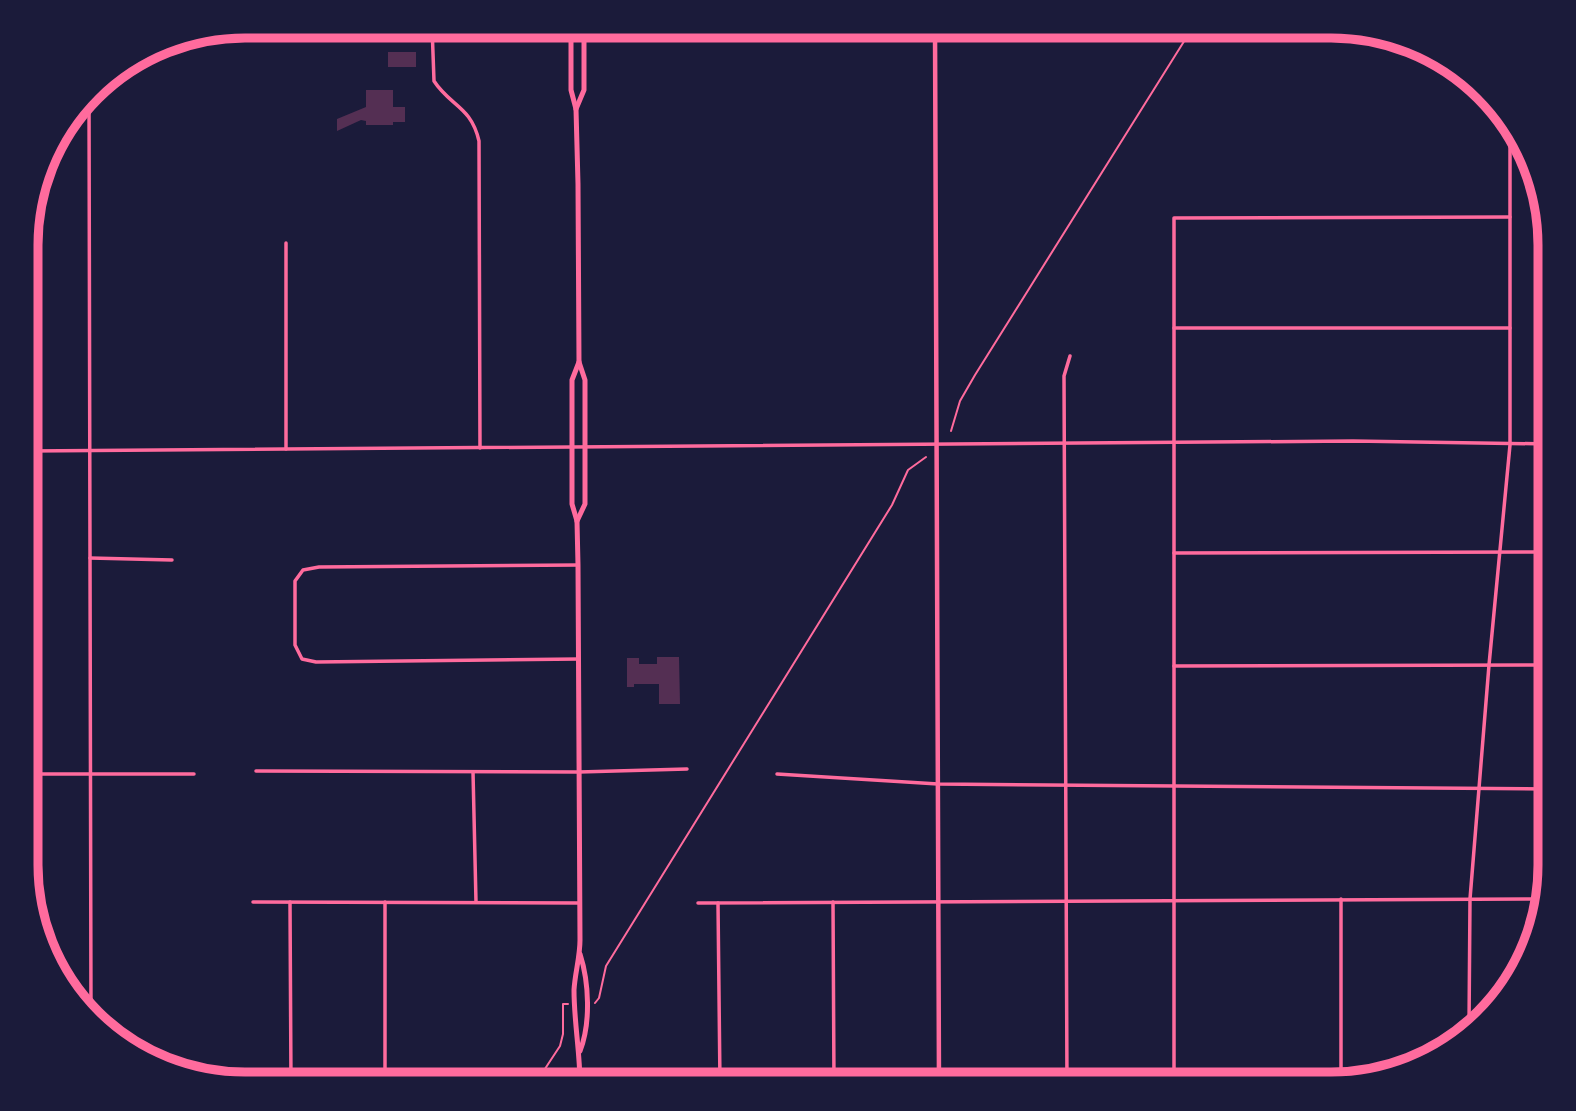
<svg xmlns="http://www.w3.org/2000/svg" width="1576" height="1111" viewBox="0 0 1576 1111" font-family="'Sofia Sans Condensed',sans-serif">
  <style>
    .building { fill: #542f53 }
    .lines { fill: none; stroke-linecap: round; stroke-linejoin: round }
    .path { stroke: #ff6b9d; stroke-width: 2 }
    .minor { stroke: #ff6b9d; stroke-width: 3.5 }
    .tertiary { stroke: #ff6b9d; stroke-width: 4.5 }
    .primary { stroke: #ff6b9d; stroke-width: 5 }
    .rim { fill: none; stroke: #ff6b9d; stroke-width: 9 }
  </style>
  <rect width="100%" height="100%" fill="#1b1b3a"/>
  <!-- building -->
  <g class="building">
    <rect x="388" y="52" width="28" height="15"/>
    <polygon points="366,90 393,90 393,107 405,107 405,122 393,122 393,125 366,125 366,121 361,120 337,131 337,119 366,107"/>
    <polygon points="657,657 679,657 680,704 659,704 659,684 634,684 634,687 627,687 627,658 639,658 639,664 657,664"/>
  </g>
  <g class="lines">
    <!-- path -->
    <g class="path">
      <polyline points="951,431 960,401 975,375 1193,27"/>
      <polyline points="595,1003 599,998 606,966 892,505 908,470 926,457"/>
      <polyline points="535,1084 560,1046 563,1034 563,1004 568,1004"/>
    </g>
    <!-- minor -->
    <g class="minor">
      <path d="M 432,26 L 434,81 C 450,106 471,106 479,141 L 480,448"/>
      <polyline points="89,95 91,1016"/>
      <polyline points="74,113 89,113"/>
      <polyline points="1174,328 1510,328"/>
      <polyline points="286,449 286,243"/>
      <polyline points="28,451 1353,441 1549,444"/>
      <polyline points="1174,553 1549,552"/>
      <polyline points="90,558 172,560"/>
      <polyline points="578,565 319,567 303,570 295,581 295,645 302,659 316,662 579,659"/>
      <polyline points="1174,666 1549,665"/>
      <polyline points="256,771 579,772 687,769"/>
      <polyline points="473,772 476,902"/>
      <polyline points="28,774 194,774"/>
      <polyline points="777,774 938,784 1549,789"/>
      <polyline points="253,902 580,903"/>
      <polyline points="290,902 291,1084"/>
      <polyline points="385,902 385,1084"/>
      <polyline points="833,902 834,1085"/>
      <polyline points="698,903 1545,899"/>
      <polyline points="718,903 720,1084"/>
      <polyline points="1469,1028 1470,899 1489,665 1510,445 1510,127"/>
      <polyline points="1341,1082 1341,899"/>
      <polyline points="1174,1083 1340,1083"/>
      <polyline points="1067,1085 1064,376 1070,356"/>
      <polyline points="1174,1085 1174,218 1510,217"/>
    </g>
    <!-- tertiary -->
    <polyline class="tertiary" points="935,27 939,1085"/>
    <!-- primary -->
    <g class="primary">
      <polyline points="571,26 571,90 576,109 578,184 579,362 585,380 585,504 577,521"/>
      <polyline points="576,109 584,90 584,26"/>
      <path d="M 579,362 L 572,380 L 572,504 L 577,521 L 578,565 L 580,940 C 580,957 575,973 574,990 C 574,1022 580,1052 580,1084"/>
      <path d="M 580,1051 C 591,1023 589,982 580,954"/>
    </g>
  </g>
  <!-- crop -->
  <path d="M0 0H1576V1111H0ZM245 38H1331A207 207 0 0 1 1538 245V865A207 207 0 0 1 1331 1072H245A207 207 0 0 1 38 865V245A207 207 0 0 1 245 38Z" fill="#1b1b3a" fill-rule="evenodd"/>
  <path class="rim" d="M245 38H1331A207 207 0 0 1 1538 245V865A207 207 0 0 1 1331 1072H245A207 207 0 0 1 38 865V245A207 207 0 0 1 245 38Z"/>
</svg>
